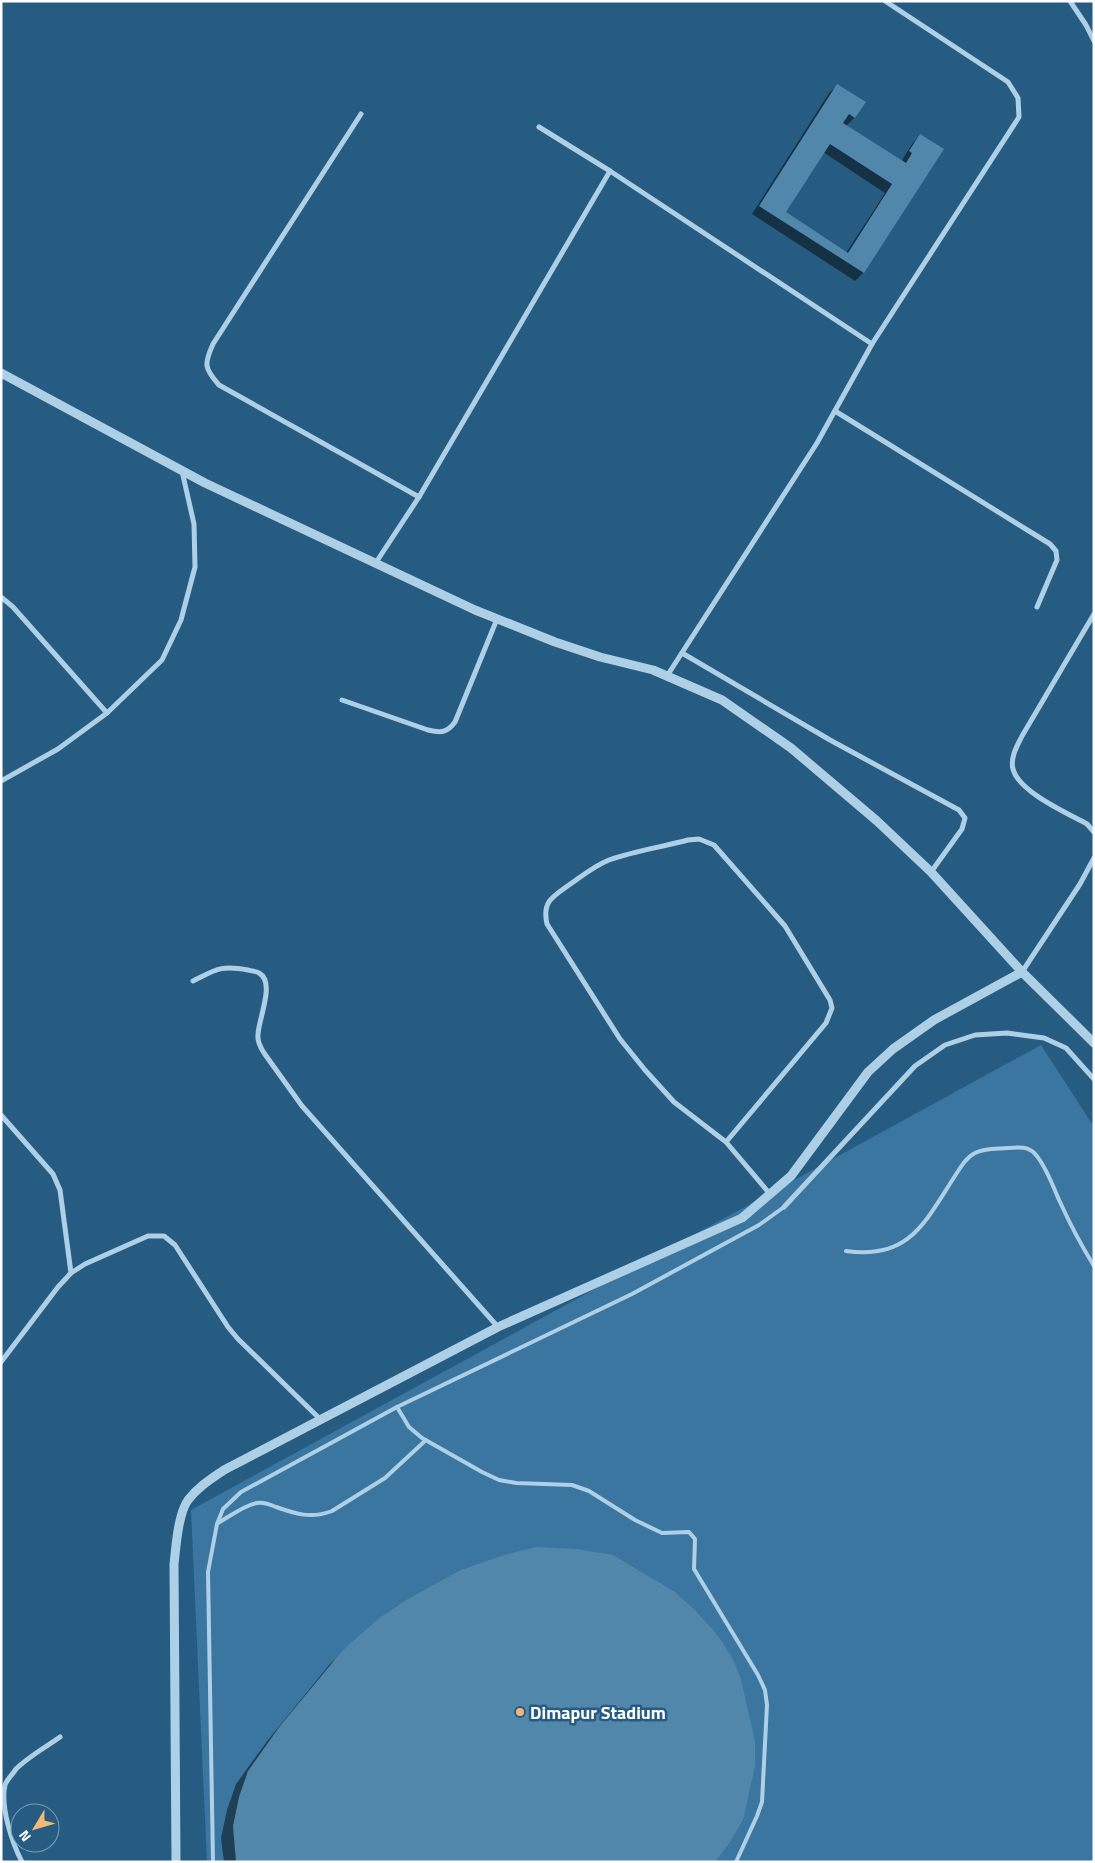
<svg xmlns="http://www.w3.org/2000/svg" width="1095" height="1863" viewBox="0 0 1095 1863" font-family="'Titillium Web',sans-serif">
  <style>
    .green { fill: #3a76a0 }
    .shadow { fill: #0007; fill-rule: evenodd }
    .building { fill: #5287ac; fill-rule: evenodd }
    .lines { fill: none; stroke-linecap: round; stroke-linejoin: round }
    .service { stroke: #aed0e7; stroke-width: 4 }
    .minor { stroke: #aed0e7; stroke-width: 5 }
    .tertiary { stroke: #aed0e7; stroke-width: 9 }
    .poi-dot { fill: #f0ba73; stroke: #265c82; stroke-width: 2 }
    .labels { text-anchor: middle; dominant-baseline: central; stroke-width: 5; stroke-linejoin: round; paint-order: stroke }
    .poi-label { font-size: 18px; font-weight: bold; fill: #fff; stroke: #265c82; text-anchor: start }
  </style>
  <rect width="100%" height="100%" fill="#265c82"/>
  <!-- green -->
  <polygon class="green" points="1041,1045 1094,1127 1094,1862 207,1862 191,1510"/>
  <!-- shadow -->
  <g class="shadow">
    <path d="M 838,85 L 864,102 L 854,118 L 846,126 L 901,162 L 912,144 L 920,136 L 942,149 L 863,273 L 855,281 L 752,214 L 829,93 ZM 823,152 L 885,193 L 846,253 L 784,213 Z"/>
    <polygon points="343,1652 713,1862 224,1862 221,1838 227,1810 236,1784 268,1740 330,1664"/>
  </g>
  <!-- building -->
  <g class="building">
    <path d="M 837,84 L 866,102 L 855,118 L 849,114 L 843,123 L 906,163 L 912,153 L 909,151 L 920,134 L 944,149 L 864,273 L 759,206 ZM 830,144 L 892,184 L 848,253 L 786,212 Z"/>
    <polygon points="536,1547 576,1549 613,1555 675,1592 695,1610 719,1637 734,1661 741,1680 755,1741 755,1766 743,1820 730,1842 715,1862 236,1862 233,1826 239,1797 248,1771 280,1726 342,1651 378,1619 408,1599 461,1570 504,1555"/>
  </g>
  <g class="lines">
    <!-- service -->
    <g class="service">
      <path d="M 846,1251 C 908,1260 924,1224 953,1179 C 959,1170 965,1158 975,1153 C 984,1148 998,1149 1008,1148 C 1019,1147 1029,1146 1036,1155 C 1047,1168 1053,1187 1060,1202 C 1070,1224 1081,1245 1094,1266"/>
      <polyline points="397,1407 409,1427 422,1438 482,1472 499,1480 516,1483 572,1485 589,1491 635,1520 662,1533 689,1532 695,1539 694,1569 758,1675 765,1690 767,1705 762,1802 757,1816 736,1862"/>
      <path d="M 218,1523 C 229,1517 244,1505 257,1503 C 263,1502 269,1504 276,1507 C 296,1514 311,1519 332,1511 L 385,1478 L 426,1440"/>
      <polyline points="213,1862 208,1572 217,1524 223,1509 241,1492 397,1407 632,1294 759,1225 784,1207"/>
    </g>
    <!-- minor -->
    <g class="minor">
      <polyline points="1070,1 1086,25 1094,41"/>
      <path d="M 361,114 L 213,344 C 204,364 204,368 219,385 L 419,497"/>
      <polyline points="539,127 610,171 872,344"/>
      <polyline points="835,411 1050,544 1056,551 1057,560 1037,607"/>
      <polyline points="375,564 419,497 610,171"/>
      <polyline points="1,597 13,607 107,713"/>
      <path d="M 1094,614 L 1022,736 C 1017,746 1010,758 1013,769 C 1019,792 1067,813 1087,824 L 1094,832"/>
      <polyline points="682,653 830,740 959,810 965,818 962,829 931,872"/>
      <polyline points="667,676 817,443 872,344 1019,117 1018,98 1008,82 885,1"/>
      <path d="M 342,700 L 428,730 C 441,733 447,733 455,722 L 497,619"/>
      <polyline points="1,781 58,749 107,713 162,660 181,620 195,567 194,524 182,471"/>
      <polyline points="1022,972 1080,884 1094,858"/>
      <path d="M 193,981 C 217,969 221,965 248,970 C 251,971 256,971 259,973 C 276,982 258,1020 258,1035 C 257,1042 261,1048 264,1053 L 302,1106 L 498,1327"/>
      <polyline points="1,1115 53,1174 60,1190 71,1273"/>
      <path d="M 726,1142 L 826,1023 L 832,1008 L 830,1000 L 785,926 L 714,845 L 699,839 L 688,840 C 662,847 634,851 609,860 C 594,866 582,876 569,885 C 552,897 542,902 547,924 L 620,1039 L 645,1070 L 674,1102 L 726,1142 L 770,1194"/>
      <polyline points="784,1207 915,1066 945,1045 975,1035 1007,1033 1044,1038 1066,1048 1094,1079"/>
      <polyline points="1,1362 58,1287 71,1273 85,1264 148,1236 164,1236 175,1245 228,1327 238,1339 321,1420"/>
      <path d="M 22,1862 C 12,1843 0,1806 5,1785 C 7,1779 13,1774 16,1769 C 28,1757 46,1747 60,1737"/>
    </g>
    <!-- tertiary -->
    <g class="tertiary">
      <polyline points="1,373 205,483 475,610 555,642 600,657 653,670 722,700 791,748 877,821 931,872 1022,972 1094,1043"/>
      <path d="M 176,1862 L 174,1564 C 176,1547 178,1514 188,1500 C 198,1487 211,1479 224,1470 L 498,1327 L 742,1218 L 791,1176 L 868,1072 L 893,1049 L 934,1020 L 1022,972"/>
    </g>
  </g>
  <!-- markers -->
  <circle class="poi-dot" cx="520" cy="1712" r="5"/>
  <g class="labels">
    <!-- poi labels -->
    <g class="poi-label">
      <text x="530" y="1712">Dimapur Stadium</text>
    </g>
  </g>
  <!-- border -->
  <rect width="1095" height="1863" fill="none" stroke="#ffffff" stroke-width="5"/>
  <!-- north arrow -->
  <g transform="translate(35 1828) rotate(232)"><circle r="24" fill="#265c82" stroke="#7d9db4"/>
  <path d="M0-4L9 19L0 12L-9 19Z" fill="#f0ba73"/>
  <text y="-8" font-size="14" font-weight="bold" text-anchor="middle" fill="#ffffff">N</text>
  </g>
</svg>
